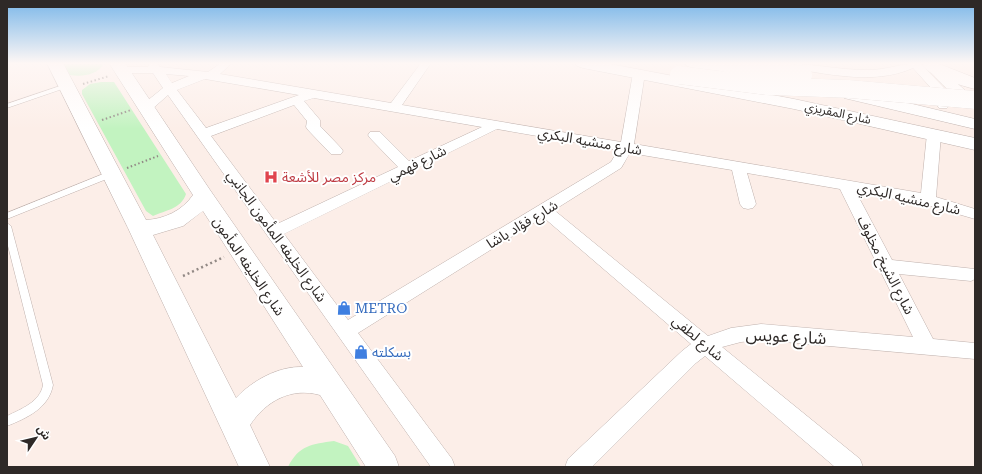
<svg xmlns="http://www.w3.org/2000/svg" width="982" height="474" viewBox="0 0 982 474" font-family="'Roboto Serif','Noto Sans Arabic',serif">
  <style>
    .green { fill: #c2f3c0 }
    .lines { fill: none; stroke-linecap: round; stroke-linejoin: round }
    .lane-casing { stroke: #bfb1ad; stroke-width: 1 }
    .street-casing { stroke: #bfb1ad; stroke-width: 1 }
    .primary-casing { stroke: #bfb1ad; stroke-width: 1 }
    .path-far1 { stroke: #928985; stroke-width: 2; stroke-dasharray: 1.5 2.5; stroke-linecap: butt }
    .path { stroke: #928985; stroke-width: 2.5; stroke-dasharray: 2 3; stroke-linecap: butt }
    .lane { fill: #fff; fill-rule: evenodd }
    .street { fill: #fff; fill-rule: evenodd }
    .primary { fill: #fff; fill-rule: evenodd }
    .primary-bridge-casing { stroke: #bfb1ad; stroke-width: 18; stroke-linecap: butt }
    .primary-bridge { stroke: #fff; stroke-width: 18 }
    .labels { text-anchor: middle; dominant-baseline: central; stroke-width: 4; stroke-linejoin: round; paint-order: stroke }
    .far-street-label { font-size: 12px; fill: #2e2927; stroke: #fff }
    .street-label { font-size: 14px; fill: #2e2927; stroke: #fff }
    .health-label { font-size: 14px; fill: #be3a42; stroke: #fff; text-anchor: start }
    .shop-label { font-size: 14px; fill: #366cbe; stroke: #fff; text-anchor: start }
    .near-street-label { font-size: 17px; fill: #2e2927; stroke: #fff }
  </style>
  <rect width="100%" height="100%" fill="#fceee8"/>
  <!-- green -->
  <g class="green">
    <path d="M 63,63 L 104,63 C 98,75 82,77 70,75 Z"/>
    <path d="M 101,82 L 114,82 L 186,194 C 181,209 166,210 153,216 L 146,211 L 82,94 L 82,90 L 90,84 Z"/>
    <path d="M 334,441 L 348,446 L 361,467 L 288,467 C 299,445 312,444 334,441 Z"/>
  </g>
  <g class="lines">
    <defs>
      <g id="lane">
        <polygon points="66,84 68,85 68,87 7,108 7,104"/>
        <polygon points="108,172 111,172 115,174 114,176 7,219 7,213"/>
        <path d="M 7,223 L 11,226 L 53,385 C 49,408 27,418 7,426 L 7,416 C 21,409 40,402 43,385 L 7,242 Z"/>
      </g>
      <g id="street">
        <path d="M 149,63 L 157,63 L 160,67 L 208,72 L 221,63 L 232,63 L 220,74 L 391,103 L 421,63 L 431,63 L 402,105 L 621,142 L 633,73 L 639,70 L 645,73 L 634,144 L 921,193 L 927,134 L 929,131 L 939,131 L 941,134 L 936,197 L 975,209 L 975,219 L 927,205 L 856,192 L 892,260 L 975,269 L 975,279 L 971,281 L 899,274 L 933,339 L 975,343 L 975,359 L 761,340 L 741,342 L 722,347 L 860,459 L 863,467 L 835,467 L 705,356 L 696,363 L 592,467 L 565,467 L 568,459 L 682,351 L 691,344 L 543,217 L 358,333 L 452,459 L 455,467 L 431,467 L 168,95 L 150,111 L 142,111 L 140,108 L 142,105 L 163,88 L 153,73 L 122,73 L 116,70 L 122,67 L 148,67 ZM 166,74 L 189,76 L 172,83 ZM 205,79 L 299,95 L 206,128 L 177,90 ZM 314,98 L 482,127 L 409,161 L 380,132 L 370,132 L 368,135 L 370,138 L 398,167 L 277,224 L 211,136 L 294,105 L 307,121 L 306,127 L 308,130 L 331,154 L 341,154 L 343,151 L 341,148 L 320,126 L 320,120 L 304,101 ZM 497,129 L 618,150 L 611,162 L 348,320 L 284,234 ZM 630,153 L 732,170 L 740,204 L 743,208 L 748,209 L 753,208 L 756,204 L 747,173 L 840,189 L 913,337 L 761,324 L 731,328 L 708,336 L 554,210 L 621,168 Z"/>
        <path d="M 778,63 C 809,63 838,70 868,70 C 887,70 903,63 920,63 L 950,94 L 953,102 L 947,108 L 939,108 L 937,105 L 941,101 L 940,98 L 913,68 C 873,86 824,73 783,67 L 779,66 Z"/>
        <path d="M 926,63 L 934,63 L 975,99 L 975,106 C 963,109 935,76 926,67 L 924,65 Z"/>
      </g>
      <g id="primary">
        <path d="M 47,63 L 63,63 L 146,220 C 164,219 182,211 193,195 L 109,63 L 125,63 L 210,190 L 395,456 L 399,467 L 366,467 L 320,395 C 291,387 266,401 250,425 L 270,467 L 239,467 L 128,228 ZM 203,211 L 303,367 C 278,366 252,381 236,398 L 153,235 L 183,226 Z"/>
        <polygon points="575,63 605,63 794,99 975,138 975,150 794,109 583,68 577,66"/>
        <polygon points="685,63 717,63 754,70 756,73 754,76 748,78 693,68 687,66"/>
        <path d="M 924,63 L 937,63 L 975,78 L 975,89 C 962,86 929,76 922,65 Z"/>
        <polygon points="850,89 975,119 975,129 844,98 842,94 844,90"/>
      </g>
    </defs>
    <!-- lane casing -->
    <use href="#lane" class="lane-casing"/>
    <!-- street casing -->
    <use href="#street" class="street-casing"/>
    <!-- primary casing -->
    <use href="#primary" class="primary-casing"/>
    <!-- path-far1 -->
    <g class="path-far1">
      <polyline points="83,84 109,76"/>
      <polyline points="102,120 131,110"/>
      <polyline points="127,168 158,156"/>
    </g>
    <!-- path -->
    <polyline class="path" points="183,276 224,257"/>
    <!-- lane -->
    <use href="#lane" class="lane"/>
    <!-- street -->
    <use href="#street" class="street"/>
    <!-- primary -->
    <use href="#primary" class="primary"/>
    <defs>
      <g id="primary-bridge">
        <polyline points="726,63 803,75"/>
        <polyline points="679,75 767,86 849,89 975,100"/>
      </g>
    </defs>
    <!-- primary-bridge casing -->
    <use href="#primary-bridge" class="primary-bridge-casing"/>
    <!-- primary-bridge -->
    <use href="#primary-bridge" class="primary-bridge"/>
  </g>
  <!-- sky -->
  <linearGradient id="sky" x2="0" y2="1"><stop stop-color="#7bb7e9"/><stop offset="0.49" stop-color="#fef7f5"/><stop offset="1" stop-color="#fef7f5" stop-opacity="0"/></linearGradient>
  <rect width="982" height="129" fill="url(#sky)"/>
  <!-- icons -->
  <defs>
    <symbol id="hospital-bare" viewBox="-9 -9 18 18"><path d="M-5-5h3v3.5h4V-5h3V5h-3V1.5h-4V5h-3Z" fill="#e0444e" stroke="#fff" stroke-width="2.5" paint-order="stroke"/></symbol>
    <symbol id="shop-bare" viewBox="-9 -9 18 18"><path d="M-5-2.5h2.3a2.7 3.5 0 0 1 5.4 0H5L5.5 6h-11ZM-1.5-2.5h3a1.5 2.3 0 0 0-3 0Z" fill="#3f7fe0" stroke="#fff" stroke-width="2.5" paint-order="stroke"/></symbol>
  </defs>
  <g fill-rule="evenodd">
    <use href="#hospital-bare" x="261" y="167" width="20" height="20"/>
    <use href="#shop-bare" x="334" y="298" width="20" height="20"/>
    <use href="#shop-bare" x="351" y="342" width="20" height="20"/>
  </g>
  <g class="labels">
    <!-- far-street labels -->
    <g class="far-street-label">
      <text transform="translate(838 113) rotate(12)">شارع المقريزي</text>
    </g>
    <!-- street labels -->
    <g class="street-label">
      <text transform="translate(590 141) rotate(10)">شارع منشيه البكري</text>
      <text transform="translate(417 163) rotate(-26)">شارع فهمي</text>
      <text transform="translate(909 198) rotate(13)">شارع منشيه البكري</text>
      <text transform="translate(522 224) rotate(-31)">شارع فؤاد باشا</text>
      <text transform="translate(277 236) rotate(54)">شارع الخليفه المأمون الجانبي</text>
      <text transform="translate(886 265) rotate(63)">شارع الشيخ مخلوف</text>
      <text transform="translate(249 266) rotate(56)">شارع الخليفه المأمون</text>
      <text transform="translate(698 338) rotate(40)">شارع لطفي</text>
    </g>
    <!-- health labels -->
    <g class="health-label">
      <text x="282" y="177">مركز مصر للأشعة</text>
    </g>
    <!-- shop labels -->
    <g class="shop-label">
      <text x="355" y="308">METRO</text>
      <text x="372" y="352">بسكلته</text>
    </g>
    <!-- near-street labels -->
    <g class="near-street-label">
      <text transform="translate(786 336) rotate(3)">شارع عويس</text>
    </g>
  </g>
  <!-- border -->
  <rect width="982" height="474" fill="none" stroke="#2e2927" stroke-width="16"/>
  <!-- north arrow -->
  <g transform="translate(36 438) rotate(55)" stroke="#ffffff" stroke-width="3" paint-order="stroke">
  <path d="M0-3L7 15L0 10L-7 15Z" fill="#2e2927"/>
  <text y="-6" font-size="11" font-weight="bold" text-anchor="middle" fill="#2e2927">ش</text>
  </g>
</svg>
